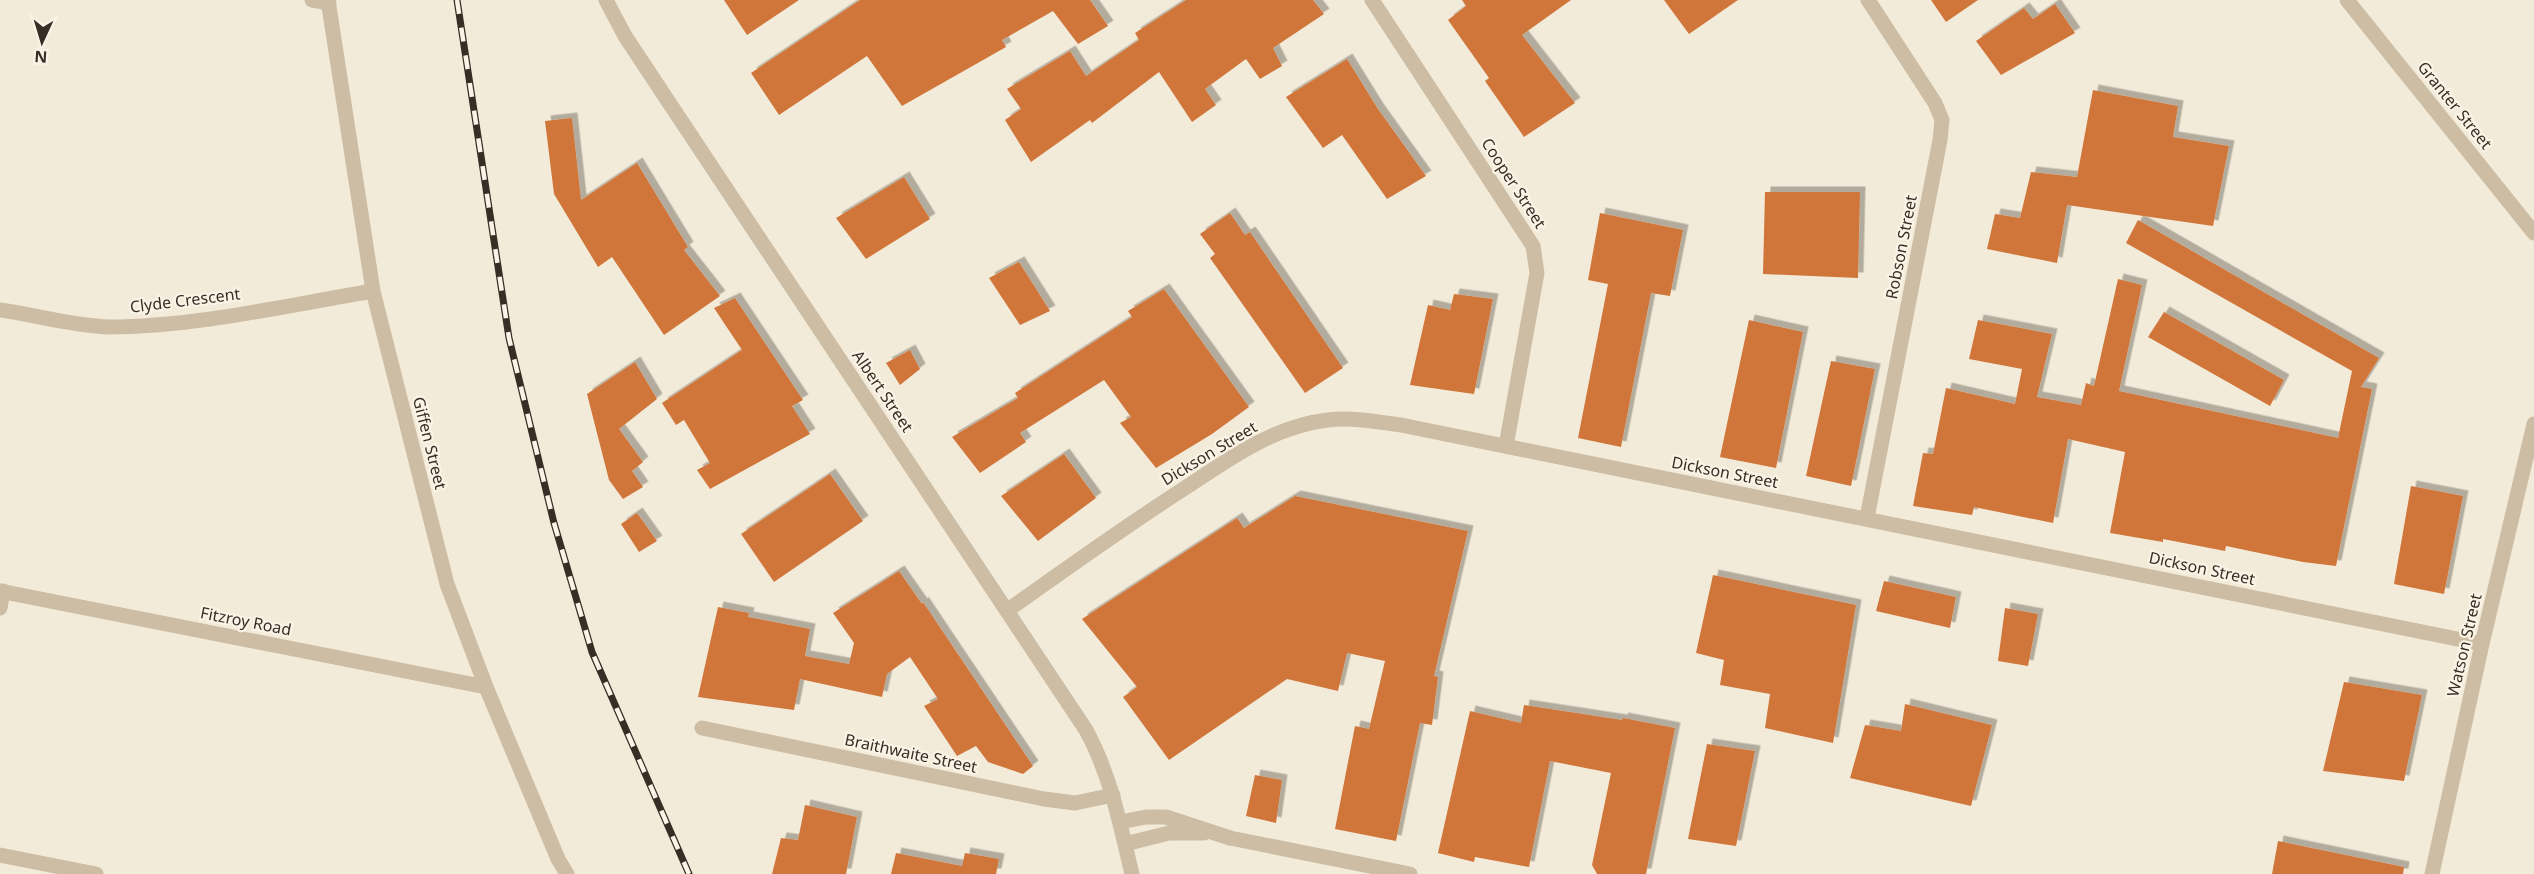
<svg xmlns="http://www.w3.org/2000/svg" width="2534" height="874" viewBox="0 0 2534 874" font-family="'Noto Sans',sans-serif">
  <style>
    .building { fill: #d0763b; filter: url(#shadow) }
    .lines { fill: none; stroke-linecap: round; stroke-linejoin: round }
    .minor { stroke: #ccbda4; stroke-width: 15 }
    .tertiary { stroke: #ccbda4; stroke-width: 15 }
    .rail-casing { stroke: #372e26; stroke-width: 7 }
    .rail { stroke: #fbf4e6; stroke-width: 4.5; stroke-dasharray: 14; stroke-linecap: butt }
    .labels { text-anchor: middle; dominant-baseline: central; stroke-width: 4.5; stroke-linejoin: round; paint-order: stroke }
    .street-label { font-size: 16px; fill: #372e26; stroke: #fbf4e6 }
  </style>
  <defs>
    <filter id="shadow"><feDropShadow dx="5.5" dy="-5.5" stdDeviation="0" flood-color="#0004"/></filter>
  </defs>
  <rect width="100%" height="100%" fill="#f3ebd9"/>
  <!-- building -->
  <g class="building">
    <polygon points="724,0 799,0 747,35"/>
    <polygon points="860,0 1090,0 1108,26 1078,44 1053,11 1002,40 1006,47 902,106 867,56 779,115 751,73"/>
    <polygon points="1186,0 1313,0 1324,14 1273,48 1282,66 1260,79 1246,59 1205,89 1216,105 1192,122 1159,72 1092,123 1090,120 1031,162 1005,120 1021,109 1007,89 1070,51 1086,76 1139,40 1135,33"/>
    <polygon points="1462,0 1571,0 1522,35 1575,103 1524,137 1485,81 1489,78 1448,20 1466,6"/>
    <polygon points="1664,0 1738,0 1689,34"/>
    <polygon points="1931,0 1978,0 1946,22"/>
    <polygon points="2055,4 2075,33 2001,75 1976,41 2024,8 2033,19"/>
    <polygon points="1347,59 1378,109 1426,176 1387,199 1342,135 1323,148 1286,97"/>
    <polygon points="2093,90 2178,106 2173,137 2229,146 2213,226 2067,205 2057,263 1987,249 1995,214 2020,218 2031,172 2077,177"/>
    <polygon points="572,118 581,200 637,163 688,247 684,250 720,296 664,335 612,257 598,267 554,194 545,121"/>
    <polygon points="904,177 930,219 866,259 836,218"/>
    <polygon points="1765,192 1860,192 1858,278 1763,274"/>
    <polygon points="1230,213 1245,235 1250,232 1343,368 1305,393 1210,258 1215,254 1200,234"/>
    <polygon points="1600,213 1683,230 1670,296 1651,293 1621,447 1578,438 1608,284 1588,280"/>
    <polygon points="2138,220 2379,358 2361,387 2372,389 2336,566 2303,562 2226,546 2225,551 2163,539 2163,542 2110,533 2125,452 2068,439 2053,523 1974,507 1972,515 1913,506 1923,453 1933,454 1946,388 2015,404 2022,369 1969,359 1978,320 2052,334 2037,397 2081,405 2086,383 2094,386 2118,279 2142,285 2119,391 2338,438 2352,371 2126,243"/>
    <polygon points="1019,262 1050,311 1020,325 989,278"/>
    <polygon points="1164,289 1249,407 1212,434 1156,468 1120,423 1131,417 1104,380 1020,433 1026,442 980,473 952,437 1018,398 1015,393 1132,317 1128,311"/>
    <polygon points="1454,294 1493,299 1474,394 1410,385 1428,305 1450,310"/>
    <polygon points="735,298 803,400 792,406 810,434 710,489 697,470 710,463 684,420 676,425 662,403 742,350 714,308"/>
    <polygon points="2164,312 2284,380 2270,406 2148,337"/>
    <polygon points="1749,320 1803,332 1776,468 1720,457"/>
    <polygon points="910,350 920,369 900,385 886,363"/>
    <polygon points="1831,361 1875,369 1851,486 1806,476"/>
    <polygon points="635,362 657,399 619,429 643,462 632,471 643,487 623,499 609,480 587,394"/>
    <polygon points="1064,454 1096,498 1038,541 1001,496"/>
    <polygon points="830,474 863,521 774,582 741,534"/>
    <polygon points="2411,486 2463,496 2444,594 2394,584"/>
    <polygon points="1295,496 1468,531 1434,676 1438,677 1432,725 1420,723 1396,841 1335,829 1355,726 1369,729 1385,661 1347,653 1338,691 1287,679 1169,760 1123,697 1137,687 1082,619 1237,518 1244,528"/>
    <polygon points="637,513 657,541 639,552 621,524"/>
    <polygon points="899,571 922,604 923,602 1033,766 1023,774 988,762 976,746 957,756 924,706 938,699 910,657 887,674 882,697 800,679 794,710 698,697 718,607 749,613 748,617 810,629 805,656 849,664 854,643 833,613"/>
    <polygon points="1713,575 1856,605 1833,743 1765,728 1770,694 1720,685 1724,660 1696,653"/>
    <polygon points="1884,581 1956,597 1950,628 1876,611"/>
    <polygon points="2005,608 2038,614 2028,666 1998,661"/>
    <polygon points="2344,682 2422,695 2404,781 2323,771"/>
    <polygon points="1905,704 1992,725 1971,806 1850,778 1865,725 1901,731"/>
    <polygon points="1524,705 1622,720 1623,718 1675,728 1646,874 1597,874 1592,865 1611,773 1550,761 1529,867 1475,857 1474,862 1438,853 1470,711 1521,723"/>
    <polygon points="1707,744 1755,751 1736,846 1688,839"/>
    <polygon points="1255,775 1282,780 1276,823 1246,816"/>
    <polygon points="805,805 857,817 846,874 772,874 781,838 798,840"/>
    <polygon points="2278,841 2404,867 2403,874 2272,874"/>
    <polygon points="896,853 962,866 965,853 999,859 996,874 891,874"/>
  </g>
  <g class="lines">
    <!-- minor -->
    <g class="minor">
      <path d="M 606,0 L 625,36 L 666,98 L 1086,730 C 1111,776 1120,824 1132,874"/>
      <polyline points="1372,0 1533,246 1537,273 1506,446"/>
      <polyline points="2347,0 2534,233"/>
      <path d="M 0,310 C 37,315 72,326 109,327 C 195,327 288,305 373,291"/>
      <polyline points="1867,518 1940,140 1942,120 1935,103 1868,0"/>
      <polyline points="0,608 3,591"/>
      <path d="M 1008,610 C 1066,569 1124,527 1185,488 C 1229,459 1274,426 1328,420 C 1352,417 1378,422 1401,425 L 2482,644"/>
      <polyline points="702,728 1044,799 1075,803 1113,795"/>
      <polyline points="1120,822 1146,817 1166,817 1230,838"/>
      <polyline points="1125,844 1169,833 1204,833"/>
      <polyline points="0,855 96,874"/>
    </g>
    <!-- tertiary -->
    <g class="tertiary">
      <polyline points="312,0 329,3"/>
      <polyline points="328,0 373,291 447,584 486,687 558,859 567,874"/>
      <polyline points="0,591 486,687"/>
      <polyline points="1230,838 1410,874"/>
      <polyline points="2432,874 2482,644 2534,424"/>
    </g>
    <defs>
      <polyline id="rail" points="457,0 509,338 554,523 592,652 689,874"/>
    </defs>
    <!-- rail casing -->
    <use href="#rail" class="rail-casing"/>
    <!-- rail -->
    <use href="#rail" class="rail"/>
  </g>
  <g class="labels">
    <!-- street labels -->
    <g class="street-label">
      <text transform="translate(2455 105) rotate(51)">Granter Street</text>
      <text transform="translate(1514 183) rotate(57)">Cooper Street</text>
      <text transform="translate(1901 247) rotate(-79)">Robson Street</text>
      <text transform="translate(185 300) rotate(-7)">Clyde Crescent</text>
      <text transform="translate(883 391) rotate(56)">Albert Street</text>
      <text transform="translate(430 443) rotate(76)">Giffen Street</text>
      <text transform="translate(1209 453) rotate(-31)">Dickson Street</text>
      <text transform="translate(1725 472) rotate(11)">Dickson Street</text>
      <text transform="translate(2202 568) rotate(12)">Dickson Street</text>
      <text transform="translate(246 621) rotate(11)">Fitzroy Road</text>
      <text transform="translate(2464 645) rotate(-77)">Watson Street</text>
      <text transform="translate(911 753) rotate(12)">Braithwaite Street</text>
    </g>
  </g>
  <!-- north arrow -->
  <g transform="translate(42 42) rotate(184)" stroke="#fbf4e6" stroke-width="4.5" paint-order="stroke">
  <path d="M0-4.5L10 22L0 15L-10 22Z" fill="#372e26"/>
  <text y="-9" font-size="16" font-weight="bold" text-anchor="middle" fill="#372e26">N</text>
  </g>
</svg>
